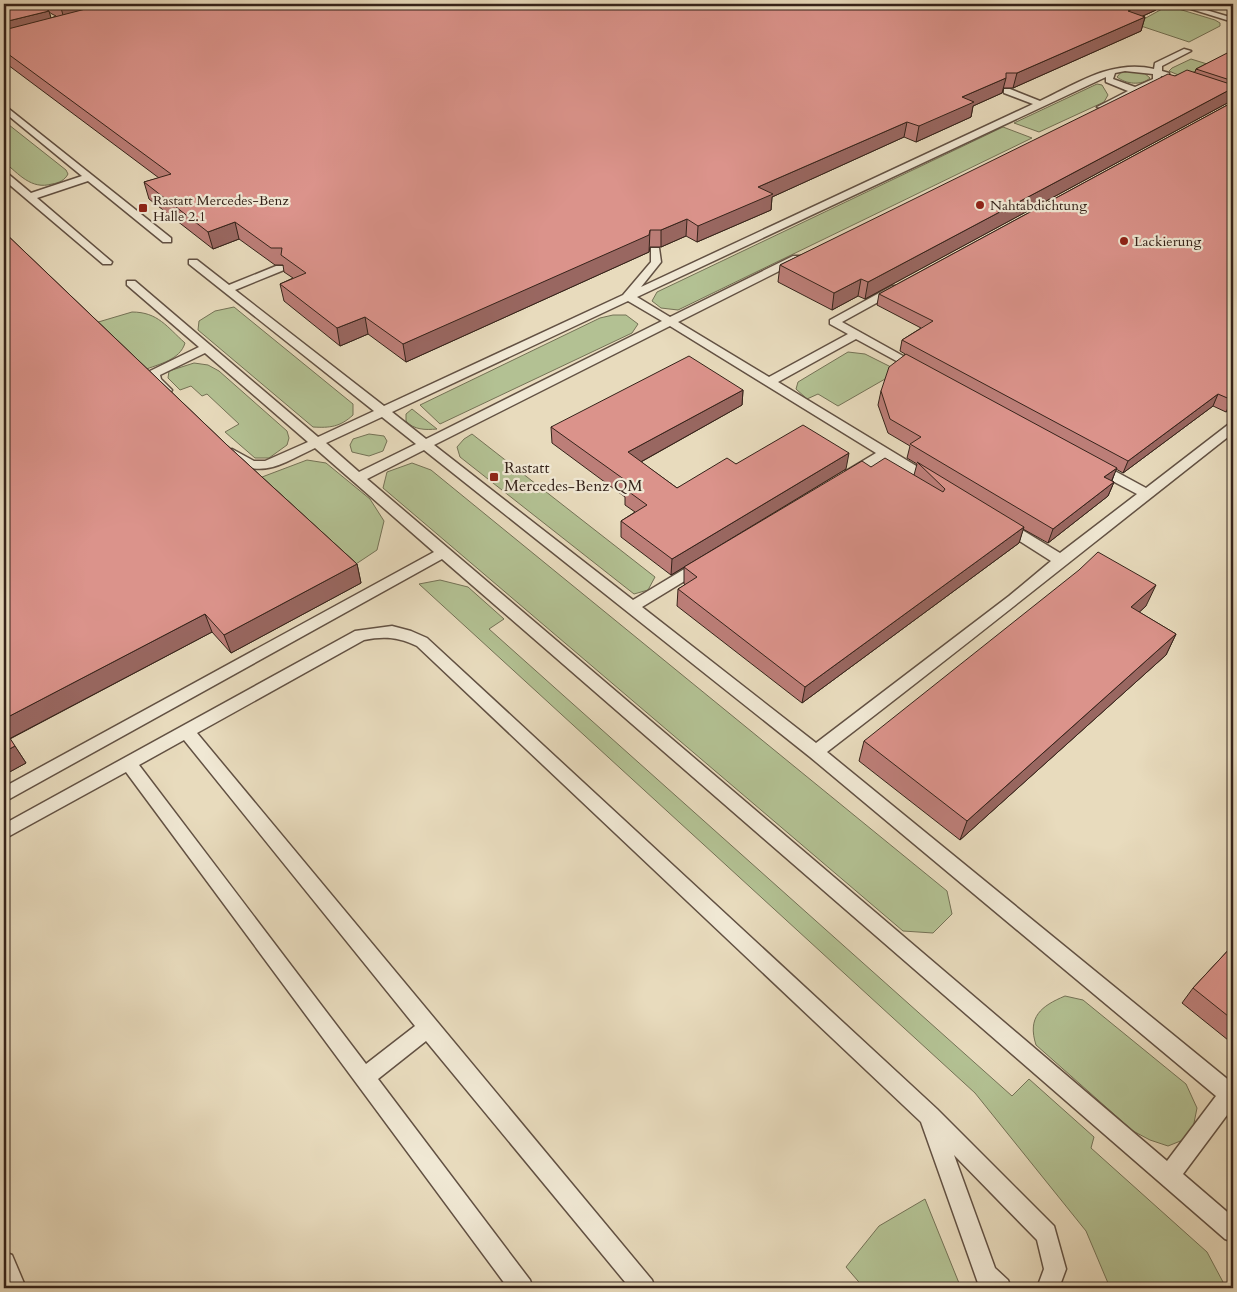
<svg xmlns="http://www.w3.org/2000/svg" width="1237" height="1292" viewBox="0 0 1237 1292" font-family="Cardo,serif">
  <style>
    .green { fill: #b3c193; stroke: #747256 }
    .lines { fill: none; stroke-linecap: round; stroke-linejoin: round }
    .lane-casing { stroke: #625143; stroke-width: 3 }
    .lane { fill: #f0e8d4; fill-rule: evenodd }
    .wall { fill: #bc7e78; stroke: #35231a; fill-rule: evenodd }
    .shaded-wall { fill: #996761; stroke: #35231a }
    .building { fill: #db938b; stroke: #35231a }
    .poi-dot { fill: #8f2418; stroke: #f0e8d4; stroke-width: 2 }
    .labels { text-anchor: middle; dominant-baseline: central; stroke-width: 4.5; stroke-linejoin: round; paint-order: stroke }
    .far-poi-label { font-size: 14px; fill: #35231a; stroke: #f0e8d4; text-anchor: start }
    .poi-label { font-size: 16px; fill: #35231a; stroke: #f0e8d4; text-anchor: start }
  </style>
  <rect width="100%" height="100%" fill="#e8dbbd"/>
  <filter id="stains"><feTurbulence type="fractalNoise" baseFrequency=".004" numOctaves="4"/><feColorMatrix values="0 0 0 0 .2 0 0 0 0 .09 0 0 0 0 .02 0 0 0 .5 -.17"/></filter>
  <radialGradient id="worn" r=".72"><stop offset=".6" stop-color="#630" stop-opacity="0"/><stop offset="1" stop-color="#630" stop-opacity=".3"/></radialGradient>
  <!-- green -->
  <g class="green">
    <polygon points="1145,4 1162,4 1215,20 1220,23 1220,26 1189,42 1135,24 1162,9"/>
    <polygon points="1191,59 1233,72 1183,77 1169,71 1172,68"/>
    <path d="M 1128,70 L 1143,72 L 1150,78 C 1141,86 1126,84 1117,77 L 1122,71 Z"/>
    <polygon points="1097,84 1102,85 1108,95 1104,102 1039,132 1014,123"/>
    <path d="M 4,121 L 66,170 L 68,174 C 65,180 59,183 52,184 C 31,190 19,174 4,162 Z"/>
    <polygon points="1003,127 1032,138 678,310 661,308 652,301 657,292"/>
    <path d="M 234,307 L 353,404 L 353,415 C 340,427 330,428 313,427 L 198,330 L 199,321 L 215,311 Z"/>
    <path d="M 132,312 C 158,312 167,327 185,343 C 180,360 159,364 144,370 L 95,323 Z"/>
    <polygon points="613,315 626,315 638,324 632,333 440,424 420,405 600,318"/>
    <polygon points="848,352 865,354 899,371 838,406 818,394 807,399 796,389 798,382"/>
    <polygon points="194,363 208,365 219,371 287,431 289,438 287,445 269,458 255,458 225,432 239,424 207,394 202,396 191,386 180,390 168,378 169,371"/>
    <path d="M 412,409 L 437,429 C 425,430 414,430 406,421 L 406,414 Z"/>
    <polygon points="369,434 384,436 387,441 383,451 369,456 352,452 350,445 353,439"/>
    <polygon points="472,434 655,577 648,590 634,594 460,457 457,447 464,439"/>
    <polygon points="307,460 326,463 370,499 384,521 377,550 353,566 262,477"/>
    <polygon points="412,463 431,470 947,891 952,914 933,933 903,931 383,488 387,472"/>
    <polygon points="440,580 468,587 504,619 489,629 1012,1096 1029,1079 1094,1137 1091,1148 1207,1252 1223,1282 1223,1288 1106,1288 1108,1283 1086,1231 975,1093 419,584"/>
    <path d="M 1065,996 L 1083,1000 L 1186,1084 L 1197,1108 L 1193,1128 L 1183,1140 L 1168,1146 L 1150,1140 L 1133,1131 L 1036,1045 C 1027,1017 1041,1006 1065,996 Z"/>
    <polygon points="925,1199 961,1288 864,1288 846,1267 879,1226"/>
  </g>
  <g class="lines">
    <defs>
      <g id="lane">
        <polygon points="1175,4 1186,4 1233,18 1233,22"/>
        <path d="M 1184,49 L 1191,51 L 1162,66 L 1162,71 L 1169,73 L 1169,77 L 1161,76 L 1160,82 L 1104,109 L 1097,107 L 1128,91 L 1106,82 L 1106,77 L 637,297 L 670,317 L 793,256 L 801,256 L 801,260 L 678,322 L 769,377 L 848,334 L 830,324 L 830,320 L 892,286 L 900,286 L 900,290 L 842,322 L 921,366 L 921,370 L 913,370 L 856,339 L 778,382 L 936,478 L 938,481 L 936,484 L 926,484 L 885,459 L 856,477 L 846,477 L 845,474 L 846,471 L 876,453 L 670,326 L 434,445 L 633,600 L 696,562 L 706,562 L 708,565 L 706,568 L 642,607 L 816,743 L 1009,596 L 1051,561 L 999,528 L 997,525 L 999,522 L 1009,522 L 1060,553 L 1137,494 L 1090,469 L 1089,466 L 1090,463 L 1100,463 L 1146,488 L 1229,424 L 1233,423 L 1233,433 C 1098,539 964,647 827,752 L 1231,1082 L 1233,1081 L 1233,1107 L 1183,1174 L 1233,1217 L 1233,1242 L 1225,1239 L 442,559 L 4,802 L 4,787 L 434,552 L 315,448 C 283,463 259,482 228,456 L 226,453 L 232,449 L 254,461 L 265,461 L 308,442 L 205,353 L 160,375 L 161,379 L 172,390 L 170,393 L 162,393 L 149,380 L 150,371 L 199,347 L 127,285 L 127,281 L 135,281 L 318,437 L 374,411 L 189,264 L 189,260 L 197,260 L 229,285 L 276,266 L 284,266 L 284,270 L 235,290 L 384,406 L 623,295 L 651,262 L 651,248 L 659,248 L 661,262 L 641,287 L 1033,104 L 1004,93 L 1004,89 L 1010,89 L 1040,101 C 1076,84 1112,59 1154,69 L 1155,63 ZM 1125,71 L 1153,74 L 1153,79 L 1135,87 L 1113,79 L 1115,73 ZM 628,301 L 662,321 L 426,439 L 392,412 ZM 382,417 L 416,444 L 359,472 L 326,443 ZM 424,450 L 810,757 L 1216,1096 L 1167,1161 L 367,479 Z"/>
        <polygon points="4,105 171,238 171,242 163,242 88,181 37,198 112,262 111,264 103,264 4,180 4,172 7,173 31,193 82,176 4,112"/>
        <path d="M 392,626 L 411,631 L 427,638 L 937,1109 L 1054,1226 L 1066,1269 L 1059,1288 L 1037,1288 L 1044,1269 L 1037,1240 L 954,1155 L 995,1268 L 1008,1280 L 1011,1288 L 984,1288 L 978,1283 L 921,1122 L 417,646 C 398,637 384,636 364,640 L 197,733 L 652,1280 L 655,1288 L 630,1288 L 426,1041 L 378,1079 L 530,1280 L 533,1288 L 508,1288 L 126,772 L 4,839 L 4,824 L 355,631 ZM 184,740 L 415,1026 L 366,1064 L 139,765 Z"/>
        <polygon points="4,1252 12,1255 26,1288 4,1288"/>
      </g>
    </defs>
    <!-- lane casing -->
    <use href="#lane" class="lane-casing"/>
    <!-- lane -->
    <use href="#lane" class="lane"/>
  </g>
  <!-- wall -->
  <g class="wall">
    <path d="M 4,4 L 1158,4 L 1156,10 L 1143,16 L 1145,17 L 1141,31 L 1013,88 L 1004,88 L 1002,93 L 973,106 L 971,117 L 916,142 L 904,137 L 772,197 L 771,210 L 697,242 L 686,236 L 661,247 L 650,247 L 649,252 L 406,362 L 368,334 L 340,346 L 284,301 L 280,284 L 293,278 L 284,272 L 283,265 L 275,265 L 239,239 L 213,249 L 149,199 L 144,182 L 159,178 L 4,62 ZM 49,12 L 52,14 L 56,16 L 51,18 Z"/>
    <polygon points="1233,51 1233,94 1231,101 865,299 858,296 832,310 778,282 780,265 1175,76 1195,72 1196,69"/>
    <polygon points="1233,102 1233,407 1226,412 1213,406 1123,473 1116,469 1112,481 1114,482 1108,496 1048,543 1023,529 1019,543 802,703 677,606 678,589 685,585 684,584 684,567 871,467 914,475 917,464 907,458 910,446 888,433 878,405 881,391 905,354 900,351 902,340 921,328 877,305 879,294"/>
    <polygon points="4,232 227,445 357,564 361,583 231,653 212,632 10,739 26,763 4,775"/>
    <polygon points="743,390 742,405 641,462 677,488 736,464 846,469 671,575 621,537 621,521 635,512 625,505 625,497 552,443 551,427"/>
    <polygon points="1146,606 1139,612 1176,634 1166,655 960,840 859,761 864,741"/>
    <polygon points="1233,945 1233,1035 1228,1040 1182,1003 1193,988"/>
  </g>
  <!-- shaded-wall -->
  <g class="shaded-wall">
    <polygon points="78,4 142,4 65,22 61,8"/>
    <polygon points="1143,4 1158,4 1156,10 1123,25 1128,11"/>
    <polygon points="49,11 53,25 4,38 4,22"/>
    <polygon points="1145,17 1141,31 1013,88 1017,73"/>
    <polygon points="1006,78 1002,93 973,106 971,117 916,142 919,126 962,97"/>
    <polygon points="1233,88 1233,94 1231,101 865,299 868,282"/>
    <polygon points="907,122 904,137 772,197 771,210 697,242 698,226 758,187"/>
    <polygon points="687,219 686,236 661,247 661,230"/>
    <polygon points="235,222 239,239 213,249 208,232"/>
    <polygon points="650,230 649,252 406,362 403,344"/>
    <polygon points="861,279 858,296 832,310 834,293"/>
    <polygon points="365,317 368,334 340,346 337,328"/>
    <polygon points="743,390 742,405 628,469 628,452"/>
    <polygon points="1218,394 1213,406 1123,473 1128,461"/>
    <polygon points="1233,399 1233,407 1226,412 1232,400"/>
    <polygon points="849,453 846,469 671,575 672,559"/>
    <polygon points="1117,468 1111,482 1104,477"/>
    <polygon points="1114,482 1108,496 1048,543 1053,529"/>
    <polygon points="1024,527 1019,543 802,703 805,687"/>
    <polygon points="357,564 361,583 231,653 224,635"/>
    <polygon points="1156,585 1146,606 1122,628 1131,607"/>
    <polygon points="205,614 212,632 9,739 4,730 4,719"/>
    <polygon points="1176,634 1166,655 960,840 967,821"/>
    <polygon points="15,746 26,763 4,775 4,752"/>
  </g>
  <!-- building -->
  <g class="building">
    <polygon points="4,4 37,4 49,11 4,22"/>
    <polygon points="54,4 78,4 61,8"/>
    <polygon points="105,4 1143,4 1128,11 1145,17 1017,73 1006,73 1006,78 962,97 974,102 919,126 907,122 758,187 773,194 698,226 687,219 661,230 650,230 649,235 403,344 365,317 337,328 280,284 306,273 281,255 282,248 271,248 235,222 208,232 144,182 171,174 4,51 4,30"/>
    <polygon points="1233,50 1233,81 1196,69"/>
    <polygon points="1187,70 1233,85 1233,88 868,282 861,279 834,293 780,265 1168,74 1175,76"/>
    <polygon points="1233,102 1233,399 1232,400 1218,394 1128,461 902,340 933,321 879,294"/>
    <polygon points="4,232 227,445 357,564 224,635 205,614 4,719"/>
    <polygon points="906,354 1117,468 1104,477 1114,482 1053,529 910,444 921,437 890,419 881,391 889,367"/>
    <polygon points="689,356 743,390 628,452 677,488 727,458 736,464 803,425 849,453 672,559 621,521 647,505 625,489 632,485 551,427"/>
    <polygon points="885,458 943,492 945,489 917,462 1024,527 805,687 678,589 697,577 684,567 862,461 871,467"/>
    <polygon points="1098,552 1156,585 1131,607 1176,634 967,821 864,741 1079,570"/>
    <polygon points="4,729 15,746 4,752"/>
    <polygon points="1233,945 1233,1020 1193,988"/>
  </g>
  <!-- markers -->
  <g class="poi-dot">
    <circle cx="980" cy="205" r="5"/>
    <rect x="138" y="203" width="10" height="10" rx="2.5"/>
    <circle cx="1124" cy="241" r="5"/>
    <rect x="489" y="472" width="10" height="10" rx="2.5"/>
  </g>
  <g class="labels">
    <!-- far-poi labels -->
    <g class="far-poi-label">
      <text x="153" y="200">Rastatt Mercedes-Benz<tspan x="153" dy="16">Halle 2.1</tspan></text>
      <text x="990" y="205">Nahtabdichtung</text>
      <text x="1134" y="241">Lackierung</text>
    </g>
    <!-- poi labels -->
    <g class="poi-label">
      <text x="504" y="468">Rastatt<tspan x="504" dy="18">Mercedes-Benz QM</tspan></text>
    </g>
  </g>
  <!-- margin -->
  <rect width="1237" height="1292" fill="none" stroke="#e8dbbd" stroke-width="20"/>
  <rect x="5" y="5" width="1227" height="1282" fill="none" stroke="#35231a" stroke-width="2.5"/>
  <rect x="10" y="10" width="1217" height="1272" fill="none" stroke="#35231a"/>
  <rect width="100%" height="100%" filter="url(#stains)"/>
  <rect width="100%" height="100%" fill="url(#worn)"/>
</svg>
